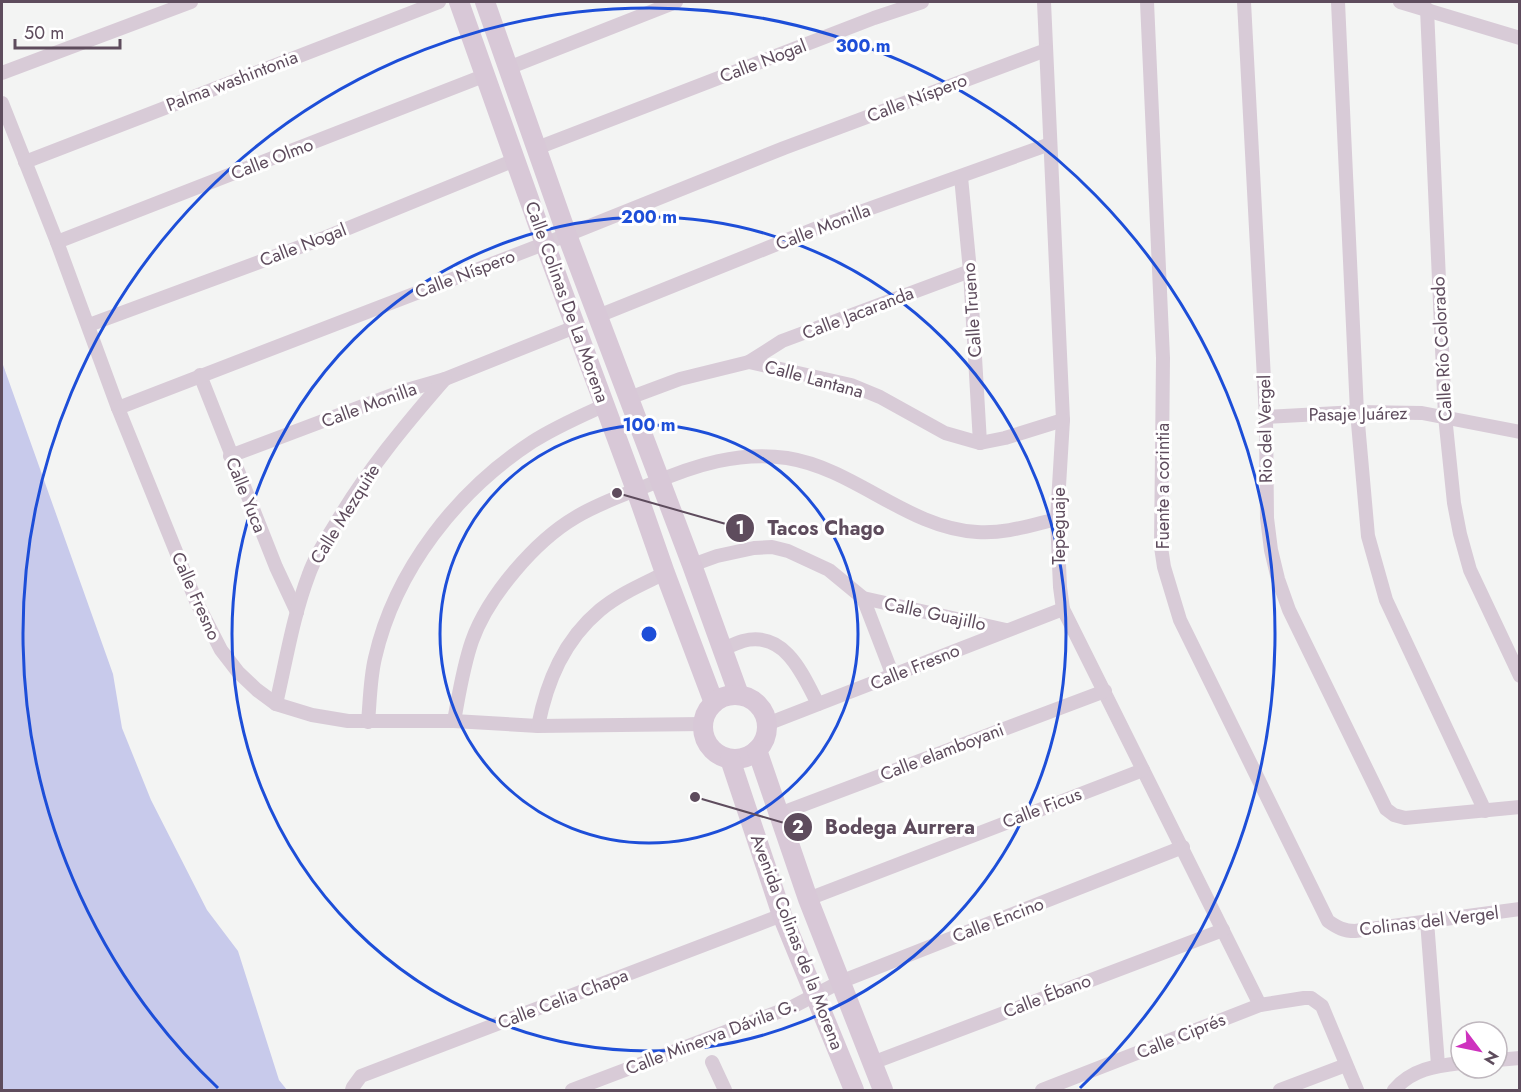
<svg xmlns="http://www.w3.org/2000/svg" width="1521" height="1092" viewBox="0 0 1521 1092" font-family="Jost,sans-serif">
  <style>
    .green { fill: #c8caeb }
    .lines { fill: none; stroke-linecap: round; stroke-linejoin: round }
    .street { stroke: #d8cbd7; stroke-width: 14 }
    .secondary { stroke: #d8c8d7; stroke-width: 20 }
    .ring { fill: none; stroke: #1d4ed8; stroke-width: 3 }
    .labels { text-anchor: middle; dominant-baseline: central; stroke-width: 6; stroke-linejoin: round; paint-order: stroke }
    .street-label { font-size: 18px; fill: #5e4c5d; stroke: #fff }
    .centre { fill: #1d4ed8; stroke: #fff; stroke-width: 3 }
    .ring-label { font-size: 18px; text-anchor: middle; font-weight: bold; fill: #1d4ed8; stroke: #fff; stroke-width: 6; stroke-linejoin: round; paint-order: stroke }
    .leader { fill: none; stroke: #5e4c5d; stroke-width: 2 }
    .callout-dot { fill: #5e4c5d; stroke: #fff; stroke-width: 2 }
    .mark-label { font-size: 18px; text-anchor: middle; font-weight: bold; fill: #fff }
    .callout-label { font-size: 20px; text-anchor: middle; font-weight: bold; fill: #5e4c5d; stroke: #fff; stroke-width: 6; stroke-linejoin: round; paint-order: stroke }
  </style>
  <rect width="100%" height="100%" fill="#f3f4f3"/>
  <!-- green -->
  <polygon class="green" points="2,362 113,674 122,728 151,800 207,910 238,951 279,1080 287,1090 2,1090"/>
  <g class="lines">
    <!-- street -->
    <g class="street">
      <polyline points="1044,2 1063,420 1057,519 1060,587 1063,609 1260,1005"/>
      <path d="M 1147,2 L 1163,358 L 1161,547 L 1164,567 L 1180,620 L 1328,921 C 1338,928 1344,931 1355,931 L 1520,909"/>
      <polyline points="1244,2 1266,417 1267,518 1271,550 1278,579 1289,610 1386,809 1394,815 1405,818 1520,807"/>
      <polyline points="1338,2 1357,412 1368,536 1386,600 1485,811"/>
      <polyline points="1400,2 1520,38"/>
      <polyline points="1427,9 1445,416 1454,503 1460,534 1470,570 1520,676"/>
      <polyline points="508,68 676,2"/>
      <polyline points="2,73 191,2"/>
      <polyline points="2,103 57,242 118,408 196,601 221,650 238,672 257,690 276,704 312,715 348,721 454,721 538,726 703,724"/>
      <polyline points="537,148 874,18 922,2"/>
      <polyline points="25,162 439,2"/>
      <polyline points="961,177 970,271 980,443"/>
      <polyline points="57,242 486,75"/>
      <polyline points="598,316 832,222 1050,144"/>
      <polyline points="89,325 324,238 515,160"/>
      <polyline points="749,362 782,341 970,271"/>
      <polyline points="200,375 276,567 297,612"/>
      <polyline points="629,398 680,379 749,362 851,385 880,397 945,433 980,443 1005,438 1063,420"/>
      <polyline points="118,408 567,235 784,148 1046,50"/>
      <polyline points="1266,417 1357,412 1422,413 1520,432"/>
      <polyline points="230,456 400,392 445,379 575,327"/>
      <polyline points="692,565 717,556 754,548 772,547 788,551 829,570 863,598 1006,630"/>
      <polyline points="863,598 893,676"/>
      <path d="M 721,650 C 728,647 736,643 743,641 C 785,630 803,675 818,704"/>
      <path d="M 276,704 C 286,661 293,616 309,574 C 315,557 325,541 335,525 C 366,472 405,425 445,379"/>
      <path d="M 454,721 C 459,694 463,667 472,641 C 488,596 535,541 576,517 C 599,503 626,494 651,484 C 695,465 739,451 787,458 C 856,469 907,528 977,532 C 1005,534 1031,525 1057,519"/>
      <path d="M 368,722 C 370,701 370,679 375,658 C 395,570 457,491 532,442 C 555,427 581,416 605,405"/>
      <polyline points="767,724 1063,609"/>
      <path d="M 538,726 C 547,681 564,640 600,610 C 619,594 643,584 665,573"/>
      <polyline points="779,814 1105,691"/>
      <polyline points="808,899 1143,770"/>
      <polyline points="1427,921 1438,1065"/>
      <polyline points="1497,1060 1520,1058"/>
      <polyline points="712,1062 725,1090"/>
      <polyline points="872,1063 1223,930"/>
      <polyline points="352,1090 353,1087 361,1076 782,915"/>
      <polyline points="572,1090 794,1006 840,982 1183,847"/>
      <polyline points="1042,1090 1260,1005 1304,998 1311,998 1322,1006 1357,1090"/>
      <polyline points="1280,1090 1346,1065"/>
      <path d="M 1394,1090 C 1412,1069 1435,1066 1461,1063"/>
    </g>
    <!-- secondary -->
    <g class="secondary">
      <polyline points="459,2 545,244 636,490 665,573 714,703"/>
      <polyline points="485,2 567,235 692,565 739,695"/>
      <circle cx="735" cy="727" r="32"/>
      <polyline points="757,750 808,899 883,1090"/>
      <polyline points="730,759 782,915 854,1090"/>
    </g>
  </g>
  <!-- distance rings -->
  <g class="ring">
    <circle cx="649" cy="634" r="209"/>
    <circle cx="649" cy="634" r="417"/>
    <path d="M218 1088A626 626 0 1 1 1080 1088"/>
  </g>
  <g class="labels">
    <!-- street labels -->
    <g class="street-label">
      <text transform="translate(763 61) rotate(-21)">Calle Nogal</text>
      <text transform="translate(232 81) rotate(-21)">Palma washintonia</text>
      <text transform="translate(917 98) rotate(-21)">Calle Níspero</text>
      <text transform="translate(272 159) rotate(-21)">Calle Olmo</text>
      <text transform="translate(823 227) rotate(-21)">Calle Monilla</text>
      <text transform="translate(303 245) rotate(-21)">Calle Nogal</text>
      <text transform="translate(465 274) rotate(-21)">Calle Níspero</text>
      <text transform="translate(567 302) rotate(70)">Calle Colinas De La Morena</text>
      <text transform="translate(972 310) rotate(-94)">Calle Trueno</text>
      <text transform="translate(858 313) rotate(-21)">Calle Jacaranda</text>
      <text transform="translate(1442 349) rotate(-93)">Calle Río Colorado</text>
      <text transform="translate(814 379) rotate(15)">Calle Lantana</text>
      <text transform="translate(369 405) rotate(-20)">Calle Monilla</text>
      <text transform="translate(1358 414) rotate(-1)">Pasaje Juárez</text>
      <text transform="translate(1265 429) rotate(-91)">Rio del Vergel</text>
      <text transform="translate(1163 486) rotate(-90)">Fuente a corintia</text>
      <text transform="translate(246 495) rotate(68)">Calle Yuca</text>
      <text transform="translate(345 514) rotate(-58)">Calle Mezquite</text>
      <text transform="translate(1059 526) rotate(-90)">Tepeguaje</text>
      <text transform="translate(196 596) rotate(66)">Calle Fresno</text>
      <text transform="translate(935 614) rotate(12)">Calle Guajillo</text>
      <text transform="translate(915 667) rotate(-22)">Calle Fresno</text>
      <text transform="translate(942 752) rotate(-21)">Calle elamboyani</text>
      <text transform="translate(1042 808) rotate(-21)">Calle Ficus</text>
      <text transform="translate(998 920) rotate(-21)">Calle Encino</text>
      <text transform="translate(1429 921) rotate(-7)">Colinas del Vergel</text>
      <text transform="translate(797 942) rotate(69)">Avenida Colinas de la Morena</text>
      <text transform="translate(1047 996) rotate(-21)">Calle Ébano</text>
      <text transform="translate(563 999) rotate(-21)">Calle Celia Chapa</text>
      <text transform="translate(1181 1036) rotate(-22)">Calle Ciprés</text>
      <text transform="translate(711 1037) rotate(-21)">Calle Minerva Dávila G.</text>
    </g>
  </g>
  <circle cx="649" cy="634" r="9" class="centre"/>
  <g class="ring-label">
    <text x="863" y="52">300 m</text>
    <text x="649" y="223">200 m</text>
    <text x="649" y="431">100 m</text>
  </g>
  <!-- callouts -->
  <path class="leader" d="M617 493L740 528M695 797L798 827"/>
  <g class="callout-dot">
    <circle cx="617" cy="493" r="6"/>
    <circle cx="695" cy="797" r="6"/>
    <circle cx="740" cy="528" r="15"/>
    <circle cx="798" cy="827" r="15"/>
  </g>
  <g class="mark-label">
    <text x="740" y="534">1</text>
    <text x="798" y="833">2</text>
  </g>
  <g class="callout-label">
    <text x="826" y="535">Tacos Chago</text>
    <text x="900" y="834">Bodega Aurrera</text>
  </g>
  <!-- border -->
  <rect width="1521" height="1092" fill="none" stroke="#5e4c5d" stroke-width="6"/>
  <!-- north arrow -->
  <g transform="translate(1479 1050) rotate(122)"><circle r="28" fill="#ffffff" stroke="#bfb7be" stroke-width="1.5"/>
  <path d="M0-4.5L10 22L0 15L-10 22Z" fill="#ce32be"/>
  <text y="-9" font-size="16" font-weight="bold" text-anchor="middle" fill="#5e4c5d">N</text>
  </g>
  <!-- scale -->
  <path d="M15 39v9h105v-9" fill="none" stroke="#5e4c5d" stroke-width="3"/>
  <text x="24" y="39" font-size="18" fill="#5e4c5d" stroke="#ffffff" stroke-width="4.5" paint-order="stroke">50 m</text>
</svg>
